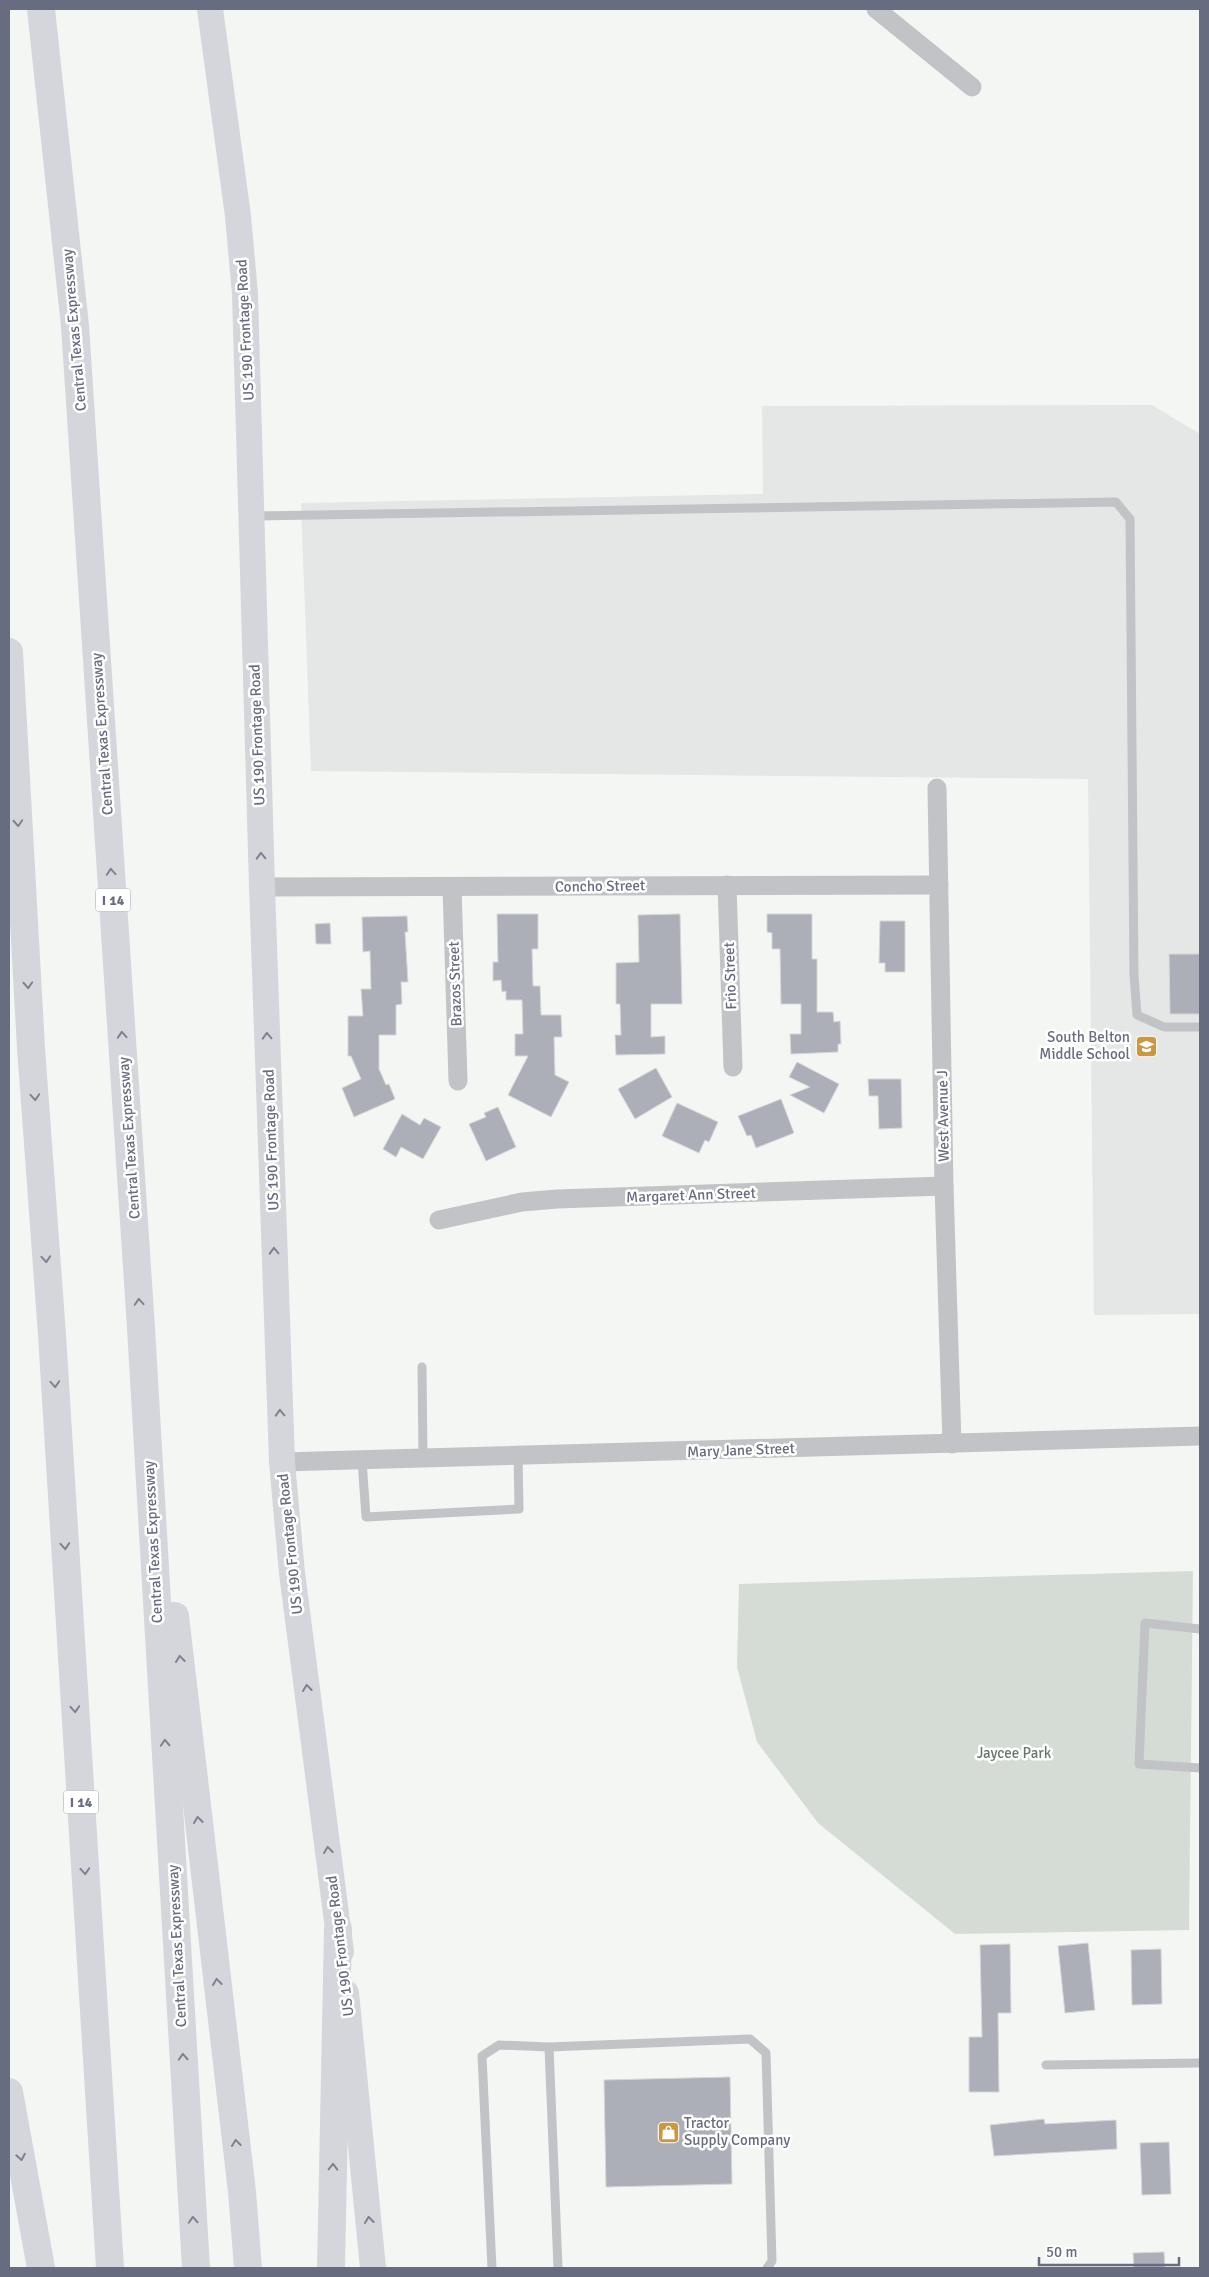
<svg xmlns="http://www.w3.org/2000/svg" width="1209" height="2277" viewBox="0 0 1209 2277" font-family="Signika,sans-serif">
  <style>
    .built { fill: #e5e6e6 }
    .green { fill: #d5dcd5 }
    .building { fill: #acafb7; stroke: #d6d7d5 }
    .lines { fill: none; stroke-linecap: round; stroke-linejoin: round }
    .service { stroke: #c2c3c7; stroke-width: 9 }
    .minor { stroke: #c2c3c7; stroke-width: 19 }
    .secondary { stroke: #d5d6dc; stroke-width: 26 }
    .motorway { stroke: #d5d6dc; stroke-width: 28 }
    .oneway { stroke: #7e8192 }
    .labels { text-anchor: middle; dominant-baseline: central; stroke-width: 5; stroke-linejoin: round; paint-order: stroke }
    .shield { fill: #fff; stroke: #9598a6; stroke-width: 1 }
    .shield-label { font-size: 14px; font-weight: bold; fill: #686c80 }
    .street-label { font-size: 15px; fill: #686c80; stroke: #fff }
    .poi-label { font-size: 15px; fill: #686c80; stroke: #fff; text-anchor: end }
    .park-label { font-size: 15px; fill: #66786a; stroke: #fff }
  </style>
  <rect width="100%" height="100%" fill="#f4f6f3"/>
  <!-- built -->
  <polygon class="built" points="1152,405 1200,434 1200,1314 1094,1315 1088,779 311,771 301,503 763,494 762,406"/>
  <!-- green -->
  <polygon class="green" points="1193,1571 1189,1930 955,1934 818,1823 757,1742 737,1667 739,1584"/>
  <!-- building -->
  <g class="building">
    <polygon points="497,914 538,914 538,949 532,949 533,986 540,986 541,1015 561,1015 562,1037 554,1037 555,1075 569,1082 551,1117 508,1095 528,1056 515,1056 515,1034 523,1034 522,1000 506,1000 506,991 502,992 501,980 493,981 493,962 498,962"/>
    <polygon points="680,914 682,1004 651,1004 651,1037 665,1036 665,1054 616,1055 615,1035 621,1035 620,1004 616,1004 616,963 639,962 638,915"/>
    <polygon points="767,914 812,914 812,959 817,959 817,1012 833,1012 834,1022 840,1021 841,1044 838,1044 838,1052 791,1054 790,1034 801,1034 801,1004 781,1004 780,949 772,949 772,933 767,932"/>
    <polygon points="407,916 408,932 405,932 408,982 401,982 402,1004 396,1005 396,1035 379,1035 379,1069 386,1085 389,1084 395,1099 354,1117 342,1088 361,1079 351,1056 348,1056 348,1016 363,1016 361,989 371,989 370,951 363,952 362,917"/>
    <polygon points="880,921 905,921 905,972 885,972 885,963 879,963"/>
    <polygon points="330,923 331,944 316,944 315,924"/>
    <polygon points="1169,954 1200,954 1200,1014 1170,1014"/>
    <polygon points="797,1062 839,1084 824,1113 790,1095 810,1087 789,1077"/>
    <polygon points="656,1068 672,1097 635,1119 618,1089"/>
    <polygon points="868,1079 901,1079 902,1128 879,1129 878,1096 869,1096"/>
    <polygon points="781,1099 794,1133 756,1148 751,1135 747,1136 738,1116"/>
    <polygon points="677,1103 718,1122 709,1142 705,1140 699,1153 662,1136"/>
    <polygon points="498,1107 516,1147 486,1161 469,1124 486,1117 484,1113"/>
    <polygon points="402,1114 420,1125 424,1118 441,1127 423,1159 401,1147 396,1157 383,1149"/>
    <polygon points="1088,1943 1095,2010 1065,2013 1058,1946"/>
    <polygon points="1010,1944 1011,2013 998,2013 999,2092 969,2092 969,2037 982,2037 980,1945"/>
    <polygon points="1161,1949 1162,2004 1132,2005 1131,1950"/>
    <polygon points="730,2077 732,2184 606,2187 604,2080"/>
    <polygon points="1044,2119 1045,2124 1116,2120 1117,2149 994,2156 990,2125"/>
    <polygon points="1169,2142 1171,2194 1142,2195 1140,2143"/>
    <polygon points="1164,2252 1165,2268 1134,2268 1133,2253"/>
  </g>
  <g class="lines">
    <!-- service -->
    <g class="service">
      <polyline points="255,516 1116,502 1130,519 1134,975 1137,1015 1164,1027 1200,1027"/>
      <polyline points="422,1367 423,1458"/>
      <polyline points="362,1460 366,1517 519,1509 518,1456"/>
      <polyline points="1200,1629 1145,1623 1139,1764 1200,1768"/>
      <polyline points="549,2047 558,2268"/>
      <polyline points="1046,2065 1200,2063"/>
      <polyline points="492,2268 482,2056 499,2045 549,2047 750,2039 766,2053 772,2261 767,2268"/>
    </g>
    <!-- minor -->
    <g class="minor">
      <polyline points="876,9 972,87"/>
      <polyline points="937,788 944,1186 952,1444"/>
      <polyline points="727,885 733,1067"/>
      <polyline points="262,887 939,885"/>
      <polyline points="452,887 458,1081"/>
      <polyline points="439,1220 522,1202 557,1199 944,1186"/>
      <polyline points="282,1462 1200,1436"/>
    </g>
    <!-- secondary -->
    <g class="secondary">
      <polyline points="210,9 238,216 245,294 262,887 282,1462 292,1573 341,1952"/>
      <polyline points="346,1993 373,2268"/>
    </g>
    <!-- motorway -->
    <g class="motorway">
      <polyline points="41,9 75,326 141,1328 196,2268"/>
      <polyline points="9,652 31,1048 52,1335 110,2268"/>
      <polyline points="175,1616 242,2192 248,2268"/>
      <polyline points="9,2092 41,2268"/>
      <polyline points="331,2268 338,1929"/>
    </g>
  </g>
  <!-- one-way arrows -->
  <defs><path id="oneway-chevron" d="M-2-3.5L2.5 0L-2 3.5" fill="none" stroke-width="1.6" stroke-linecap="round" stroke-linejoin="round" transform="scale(1.25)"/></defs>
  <g class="oneway">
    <use href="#oneway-chevron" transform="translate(18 823) rotate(87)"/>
    <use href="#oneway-chevron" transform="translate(261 856) rotate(-92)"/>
    <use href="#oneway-chevron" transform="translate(111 872) rotate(-94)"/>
    <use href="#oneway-chevron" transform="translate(28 985) rotate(87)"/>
    <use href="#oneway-chevron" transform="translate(122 1035) rotate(-94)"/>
    <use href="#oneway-chevron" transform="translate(267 1036) rotate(-92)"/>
    <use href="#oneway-chevron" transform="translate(35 1097) rotate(86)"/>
    <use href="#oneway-chevron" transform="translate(274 1251) rotate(-92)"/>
    <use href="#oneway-chevron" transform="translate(46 1259) rotate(86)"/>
    <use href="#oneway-chevron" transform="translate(139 1302) rotate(-94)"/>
    <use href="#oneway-chevron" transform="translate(55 1384) rotate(86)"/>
    <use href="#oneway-chevron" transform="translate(280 1413) rotate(-92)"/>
    <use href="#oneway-chevron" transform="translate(65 1546) rotate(86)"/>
    <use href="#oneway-chevron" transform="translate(180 1659) rotate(-97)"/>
    <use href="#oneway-chevron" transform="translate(307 1688) rotate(-97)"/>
    <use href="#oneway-chevron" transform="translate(75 1709) rotate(86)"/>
    <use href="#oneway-chevron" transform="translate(165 1743) rotate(-93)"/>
    <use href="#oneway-chevron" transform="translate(198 1820) rotate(-97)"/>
    <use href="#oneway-chevron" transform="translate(328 1850) rotate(-97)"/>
    <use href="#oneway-chevron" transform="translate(85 1871) rotate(86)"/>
    <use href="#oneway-chevron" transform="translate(217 1982) rotate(-97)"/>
    <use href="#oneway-chevron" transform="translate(183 2057) rotate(-93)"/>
    <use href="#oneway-chevron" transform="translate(236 2143) rotate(-97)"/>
    <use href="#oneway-chevron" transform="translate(21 2157) rotate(80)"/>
    <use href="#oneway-chevron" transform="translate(333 2167) rotate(-89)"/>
    <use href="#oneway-chevron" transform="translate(193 2220) rotate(-93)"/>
    <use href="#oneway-chevron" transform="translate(369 2220) rotate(-96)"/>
  </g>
  <!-- icons -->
  <defs>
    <symbol id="school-square" viewBox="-11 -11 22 22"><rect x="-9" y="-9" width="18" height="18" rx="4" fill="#cd973b" stroke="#fff"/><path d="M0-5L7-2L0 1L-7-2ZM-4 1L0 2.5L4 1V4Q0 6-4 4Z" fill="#fff"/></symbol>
    <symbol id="shop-square" viewBox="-11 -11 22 22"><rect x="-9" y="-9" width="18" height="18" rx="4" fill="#cd973b" stroke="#fff"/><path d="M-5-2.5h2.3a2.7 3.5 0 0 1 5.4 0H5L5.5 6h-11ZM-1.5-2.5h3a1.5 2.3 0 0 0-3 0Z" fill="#fff"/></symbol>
  </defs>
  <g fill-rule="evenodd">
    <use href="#school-square" x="1134" y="1034" width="25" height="25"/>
    <use href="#shop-square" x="656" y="2120" width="25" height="25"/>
  </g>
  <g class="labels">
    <!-- shield labels -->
    <g class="shield">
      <rect x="95.5" y="888.5" width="35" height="23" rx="4"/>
      <rect x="63.5" y="1790.5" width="35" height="23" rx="4"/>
    </g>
    <g class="shield-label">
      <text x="113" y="900">I 14</text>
      <text x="81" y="1802">I 14</text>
    </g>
    <!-- street labels -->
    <g class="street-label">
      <text transform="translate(74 330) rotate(-95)">Central Texas Expressway</text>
      <text transform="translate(245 330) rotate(-93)">US 190 Frontage Road</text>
      <text transform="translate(102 734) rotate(-94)">Central Texas Expressway</text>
      <text transform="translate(257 735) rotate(-92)">US 190 Frontage Road</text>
      <text transform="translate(600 886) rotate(-1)">Concho Street</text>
      <text transform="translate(730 976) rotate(-92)">Frio Street</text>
      <text transform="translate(455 984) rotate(-92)">Brazos Street</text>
      <text transform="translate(943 1116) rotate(-91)">West Avenue J</text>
      <text transform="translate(129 1138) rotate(-94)">Central Texas Expressway</text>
      <text transform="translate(271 1140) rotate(-92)">US 190 Frontage Road</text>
      <text transform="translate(691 1195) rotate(-2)">Margaret Ann Street</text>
      <text transform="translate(741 1450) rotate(-2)">Mary Jane Street</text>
      <text transform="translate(153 1542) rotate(-93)">Central Texas Expressway</text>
      <text transform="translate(290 1544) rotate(-96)">US 190 Frontage Road</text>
      <text transform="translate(177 1946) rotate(-93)">Central Texas Expressway</text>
      <text transform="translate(340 1946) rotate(-97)">US 190 Frontage Road</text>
    </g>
    <!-- poi labels -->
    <g class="poi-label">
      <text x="1130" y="1037">South Belton<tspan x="1130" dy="17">Middle School</tspan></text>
      <text x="684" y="2123" text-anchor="start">Tractor<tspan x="684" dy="17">Supply Company</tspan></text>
    </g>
    <!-- park labels -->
    <g class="park-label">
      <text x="1014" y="1753">Jaycee Park</text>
    </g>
  </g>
  <!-- border -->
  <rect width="1209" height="2277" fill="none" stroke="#686c80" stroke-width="20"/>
  <!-- scale -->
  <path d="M1039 2257v8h140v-8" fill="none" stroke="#686c80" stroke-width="2.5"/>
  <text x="1046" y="2257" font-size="15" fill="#686c80" stroke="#ffffff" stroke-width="4" paint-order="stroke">50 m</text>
</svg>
